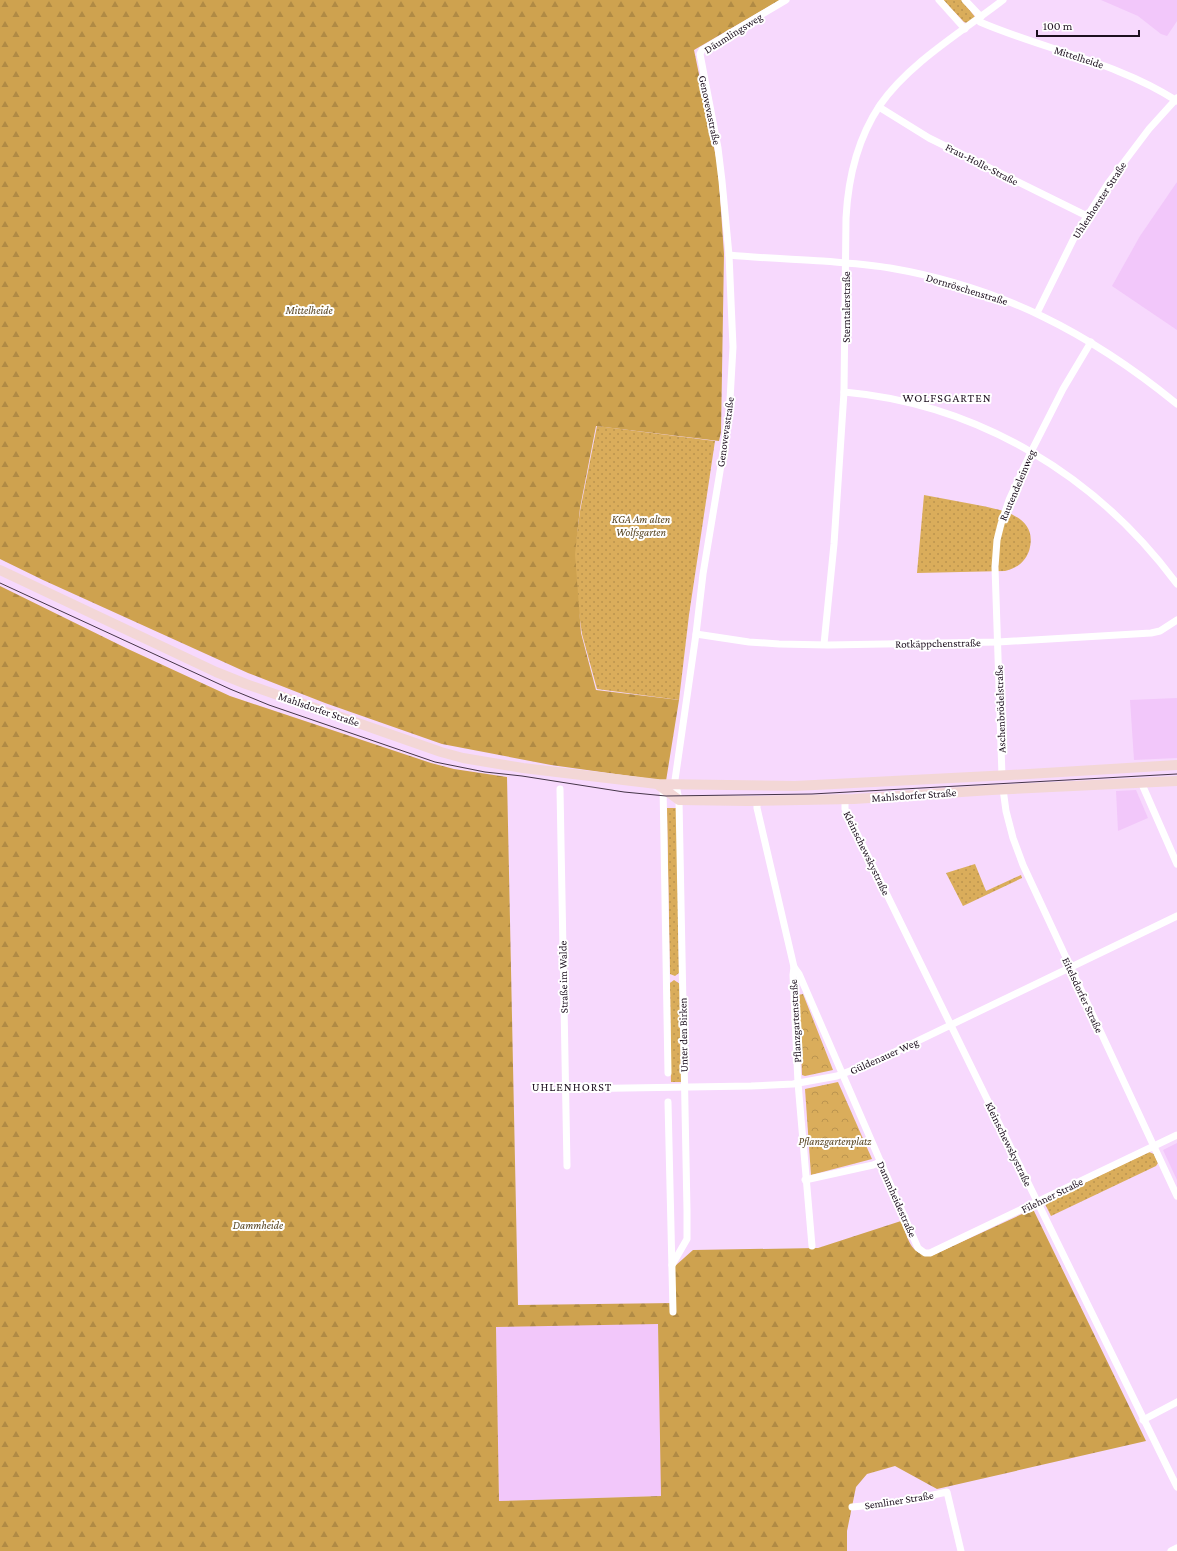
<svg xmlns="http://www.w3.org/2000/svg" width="1177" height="1551" viewBox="0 0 1177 1551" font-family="'Crimson Pro',serif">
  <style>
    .built { fill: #f2c7fa }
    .grass { fill: url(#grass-dots) }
    .forest { fill: url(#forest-firs); fill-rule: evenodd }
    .park { fill: url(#park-crowns) }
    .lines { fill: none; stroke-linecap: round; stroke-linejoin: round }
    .street { stroke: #fff; stroke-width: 7 }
    .secondary { stroke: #f3d7d6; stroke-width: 10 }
    .tram { stroke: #453548; stroke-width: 1 }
    .labels { text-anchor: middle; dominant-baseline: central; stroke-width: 4; stroke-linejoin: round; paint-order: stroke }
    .street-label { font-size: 11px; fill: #1d101f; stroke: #fff }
    .park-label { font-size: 11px; font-style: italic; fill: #574421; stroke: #fff }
    .neighbourhood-label { font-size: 12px; letter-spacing: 1px; fill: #1d101f; stroke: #fff }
  </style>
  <defs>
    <pattern id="grass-dots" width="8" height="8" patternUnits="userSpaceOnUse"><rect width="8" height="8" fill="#daad5b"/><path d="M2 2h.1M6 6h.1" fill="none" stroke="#bb944f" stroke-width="1.8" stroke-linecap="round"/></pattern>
    <pattern id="forest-firs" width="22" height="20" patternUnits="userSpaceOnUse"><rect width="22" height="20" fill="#cea24f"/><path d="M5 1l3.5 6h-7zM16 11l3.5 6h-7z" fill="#b08a44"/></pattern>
    <pattern id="park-crowns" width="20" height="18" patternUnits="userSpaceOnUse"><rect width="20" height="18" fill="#daad5b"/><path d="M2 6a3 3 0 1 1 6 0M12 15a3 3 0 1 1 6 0" fill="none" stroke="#bb944f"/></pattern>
  </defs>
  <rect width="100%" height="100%" fill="#f7d9fd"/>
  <!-- built -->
  <g class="built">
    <polygon points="1101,0 1177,0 1177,21 1167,36 1161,34 1138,16"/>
    <polygon points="1177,182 1177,330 1112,286 1140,236"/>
    <polygon points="1177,698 1177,758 1134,760 1130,700"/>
    <polygon points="1136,790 1148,818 1118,831 1116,791"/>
    <polygon points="1177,1143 1177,1180 1163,1150"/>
    <polygon points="658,1323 662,1496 499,1501 496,1326"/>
  </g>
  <!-- grass -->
  <g class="grass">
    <polygon points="943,0 962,0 975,17 967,23 964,22"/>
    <polygon points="597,426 715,441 689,615 679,700 597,689 582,634 577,599 574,554 580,511"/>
    <path d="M 924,495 C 940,498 956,501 972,504 C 997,509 1040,514 1029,551 C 1025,562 1016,569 1005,571 L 917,573 Z"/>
    <polygon points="667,808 677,808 679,973 675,976 670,974"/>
    <polygon points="975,864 986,891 1021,875 1022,878 963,906 946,873"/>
    <polygon points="674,980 680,984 681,1082 671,1082 670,983"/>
    <polygon points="1149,1152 1154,1154 1158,1163 1156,1166 1051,1216 1044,1202"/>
  </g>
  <!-- forest -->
  <g class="forest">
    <polygon points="0,0 780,0 694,50 718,167 724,254 721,432 719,441 596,426 580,508 575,554 581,633 596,690 679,700 666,781 551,765 442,744 325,703 248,673 43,580 0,559"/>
    <path d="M 0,586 L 128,649 L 230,696 L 431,763 L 454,769 L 507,777 L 518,1305 L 675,1303 L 675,1266 L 693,1250 L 818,1248 L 901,1221 C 909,1239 909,1254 931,1256 L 1033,1209 L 1146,1441 L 937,1489 L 895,1466 L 867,1474 L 856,1487 L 847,1531 L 847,1551 L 0,1551 ZM 658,1324 L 661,1496 L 499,1501 L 496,1327 Z"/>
  </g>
  <!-- park -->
  <g class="park">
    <polygon points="803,994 833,1070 805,1076 802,1075 801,1047 802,1039 801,1037 798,995"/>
    <polygon points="838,1082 872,1159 811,1175 805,1089"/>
  </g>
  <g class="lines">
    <!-- street -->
    <g class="street">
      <polyline points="939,0 965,29"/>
      <polyline points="965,0 981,17"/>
      <path d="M 978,19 L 980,22 C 1045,50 1117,62 1177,101"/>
      <polyline points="879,107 929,138 1087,216"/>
      <path d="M 729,255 C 760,258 792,259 823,261 C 845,263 868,264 890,268 C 1001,287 1090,333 1177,404"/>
      <polyline points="1037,313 1076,234 1109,182 1149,129 1177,98"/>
      <path d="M 844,392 C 979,404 1097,476 1177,584"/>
      <polyline points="696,634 749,642 779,644 828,645 998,642 1151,633 1160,631 1177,620"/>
      <path d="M 824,644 L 834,544 L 844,392 L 846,218 C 848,179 858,138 880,105 C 909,63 963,31 1003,0"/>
      <polyline points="1002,776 995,567 997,540 1001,524 1009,500 1031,452 1063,389 1091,342"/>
      <polyline points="1141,782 1177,864"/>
      <polyline points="663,785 668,1073"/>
      <polyline points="560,789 567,1166"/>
      <polyline points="1003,789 1006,811 1013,838 1023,865 1177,1196"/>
      <polyline points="845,799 845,809 1177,1487"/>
      <polyline points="757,800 757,808 794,967 793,975 798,1083 812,1246"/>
      <polyline points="794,967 799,974 918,1248 925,1253 930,1253 1177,1135"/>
      <polyline points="565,1089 751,1086 793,1084 837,1076 876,1061 1177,916"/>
      <polyline points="668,1102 673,1312"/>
      <polyline points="805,1180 873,1165 880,1162"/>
      <polyline points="672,1265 687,1239 687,1211 679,800 675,780 696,634 703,574 729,417 733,347 729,255 722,181 718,148 700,54 702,50 786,0"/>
      <polyline points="1143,1420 1177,1402"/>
      <polyline points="852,1507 895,1503 947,1492 961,1551"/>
      <polyline points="1171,1551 1177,1548"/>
    </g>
    <!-- secondary -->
    <g class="secondary">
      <polyline points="0,570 216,672 246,684 441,752 463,758 523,768 657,784 795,786 1010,775 1177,765"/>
      <polyline points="657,784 679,800 748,801 854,799 992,790 1177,781"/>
    </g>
    <!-- tram -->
    <polyline class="tram" points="0,583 230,689 269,705 435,762 485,772 522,776 624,792 666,796 812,794 1177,774"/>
  </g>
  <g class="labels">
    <!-- street labels -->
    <g class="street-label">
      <text transform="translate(733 33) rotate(-32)">Däumlingsweg</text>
      <text transform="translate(1079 57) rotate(18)">Mittelheide</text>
      <text transform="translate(710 110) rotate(78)">Genovevastraße</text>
      <text transform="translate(982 164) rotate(27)">Frau-Holle-Straße</text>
      <text transform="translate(1099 200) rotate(-57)">Uhlenhorster Straße</text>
      <text transform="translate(967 289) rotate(17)">Dornröschenstraße</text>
      <text transform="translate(846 307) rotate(-90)">Sterntalerstraße</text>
      <text transform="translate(725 432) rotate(-82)">Genovevastraße</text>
      <text transform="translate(1017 485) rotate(-67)">Rautendeleinweg</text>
      <text transform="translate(938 643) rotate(-1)">Rotkäppchenstraße</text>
      <text transform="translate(319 709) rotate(19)">Mahlsdorfer Straße</text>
      <text transform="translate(1000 709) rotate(-92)">Aschenbrödelstraße</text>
      <text transform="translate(914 795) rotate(-4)">Mahlsdorfer Straße</text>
      <text transform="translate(867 853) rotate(64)">Kleinschewskystraße</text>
      <text transform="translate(563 977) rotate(-91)">Straße im Walde</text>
      <text transform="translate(1083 995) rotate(65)">Eitelsdorfer Straße</text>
      <text transform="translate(795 1021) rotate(-93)">Pflanzgartenstraße</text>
      <text transform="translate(683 1035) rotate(-91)">Unter den Birken</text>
      <text transform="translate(884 1056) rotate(-24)">Güldenauer Weg</text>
      <text transform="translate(1009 1144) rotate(64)">Kleinschewskystraße</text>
      <text transform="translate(1052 1195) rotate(-26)">Filehner Straße</text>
      <text transform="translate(897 1199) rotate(66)">Dammheidestraße</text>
      <text transform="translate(899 1500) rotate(-9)">Semliner Straße</text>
    </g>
    <!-- park labels -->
    <g class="park-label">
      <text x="309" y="310">Mittelheide</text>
      <text x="641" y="519">KGA Am alten<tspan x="641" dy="13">Wolfsgarten</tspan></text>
      <text x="835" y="1141">Pflanzgartenplatz</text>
      <text x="258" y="1225">Dammheide</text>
    </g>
    <!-- neighbourhood labels -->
    <g class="neighbourhood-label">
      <text x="947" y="398">WOLFSGARTEN</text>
      <text x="572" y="1087">UHLENHORST</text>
    </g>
  </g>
  <!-- scale -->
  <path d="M1037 30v6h102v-6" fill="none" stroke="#1d101f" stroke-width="2"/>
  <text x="1043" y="30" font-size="12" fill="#1d101f" stroke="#ffffff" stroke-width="3" paint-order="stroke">100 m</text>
</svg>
